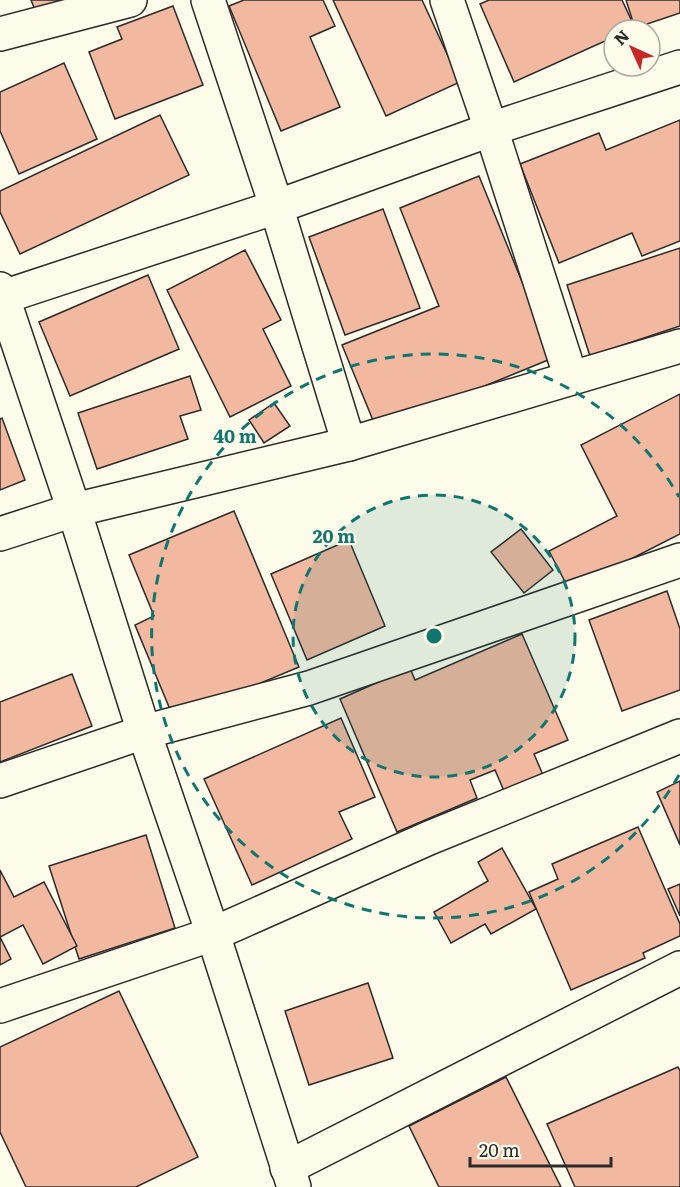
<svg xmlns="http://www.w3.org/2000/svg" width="680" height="1187" viewBox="0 0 680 1187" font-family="Literata,serif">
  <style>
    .building { fill: #f2b8a0; stroke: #2b2b2b; stroke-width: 1.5 }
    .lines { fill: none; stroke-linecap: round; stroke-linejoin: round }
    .minor-casing { stroke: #2b2b2b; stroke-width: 36 }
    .minor { stroke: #fdfbea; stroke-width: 33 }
    .ring { fill: none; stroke: #0f766e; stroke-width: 3; stroke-dasharray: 10 8 }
    .centre { fill: #0f766e; stroke: #fdfbea; stroke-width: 3 }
    .ring-label { font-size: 18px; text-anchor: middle; font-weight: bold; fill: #0f766e; stroke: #fdfbea; stroke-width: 4.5; stroke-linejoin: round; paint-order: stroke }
  </style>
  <rect width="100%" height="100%" fill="#fdfbea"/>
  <!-- building -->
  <g class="building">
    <polygon points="31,0 72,0 37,15"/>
    <polygon points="244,0 323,0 335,26 310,37 340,107 281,131 229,6"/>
    <polygon points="333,0 422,0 460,82 386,116"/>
    <polygon points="489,0 622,0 635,28 631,30 614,30 614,37 514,82 480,4"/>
    <polygon points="626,0 680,0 680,13 635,28"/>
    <polygon points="173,6 203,85 115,119 89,52 122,39 117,27"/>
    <polygon points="64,63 97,139 19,174 0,131 0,92"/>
    <polygon points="160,115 189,175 20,254 0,212 0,191"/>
    <polygon points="680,120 680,241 642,256 632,233 559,263 520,164 599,133 606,150"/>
    <polygon points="479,176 553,358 377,430 342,345 439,306 400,208"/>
    <polygon points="383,209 420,308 345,335 309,237"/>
    <polygon points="680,248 680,326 590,356 567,285"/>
    <polygon points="245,250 281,320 263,329 291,386 230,417 167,290"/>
    <polygon points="148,275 179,349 70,396 39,322"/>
    <polygon points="190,376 201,410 180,416 188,439 97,469 78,413"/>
    <polygon points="680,394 680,534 627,561 571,593 549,551 617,516 581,445"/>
    <polygon points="274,403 290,426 264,443 249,420"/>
    <polygon points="2,418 25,480 0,490 0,419"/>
    <polygon points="234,511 299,667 174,719 135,625 154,616 129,555"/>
    <polygon points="521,529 553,570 524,593 491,552"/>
    <polygon points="349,540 385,626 307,660 271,574"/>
    <polygon points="667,591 680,629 680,690 622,711 589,620"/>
    <polygon points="522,634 568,740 534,754 543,775 504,791 495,770 470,780 477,798 397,832 340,699 410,668 415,680"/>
    <polygon points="72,674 92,726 0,762 0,702"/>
    <polygon points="341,718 375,797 339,812 352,839 252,885 204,779"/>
    <polygon points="680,781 680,845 657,792"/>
    <polygon points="638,827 680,924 680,936 643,953 645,958 571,990 529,892 558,879 552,864"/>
    <polygon points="146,835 175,928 79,959 49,866"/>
    <polygon points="502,848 536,909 491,934 485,924 451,943 434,912 488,881 478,862"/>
    <polygon points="0,870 14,897 44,882 77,946 43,964 23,925 0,937 11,959 0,965"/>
    <polygon points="680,884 680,916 668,889"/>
    <polygon points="368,983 393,1058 309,1085 285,1011"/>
    <polygon points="119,991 198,1157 136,1187 26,1187 0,1132 0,1047"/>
    <polygon points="678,1067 680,1071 680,1187 575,1187 547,1124"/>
    <polygon points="506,1077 561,1187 439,1187 409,1126"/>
  </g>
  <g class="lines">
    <defs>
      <g id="minor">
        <polyline points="208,0 272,193 349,444"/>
        <polyline points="447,0 491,129 571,378"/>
        <polyline points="0,34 130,0"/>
        <polyline points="0,289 74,510 144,732 213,934 294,1187"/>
        <polyline points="0,298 276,207 487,131 491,129 680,67"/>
        <polyline points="0,534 74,510 349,444 680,346"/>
        <polyline points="0,781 144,732 309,688 680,560"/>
        <polyline points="0,1006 213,934 429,838 680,736"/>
        <polyline points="287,1168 680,968"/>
      </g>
    </defs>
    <!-- minor casing -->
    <use href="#minor" class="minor-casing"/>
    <!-- minor -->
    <use href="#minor" class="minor"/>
  </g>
  <!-- distance rings -->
  <circle cx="434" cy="636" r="141" fill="#0f766e" fill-opacity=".12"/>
  <g class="ring">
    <circle cx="434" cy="636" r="141"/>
    <path d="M679 775A282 282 0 1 1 679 497"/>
  </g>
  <circle cx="434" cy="636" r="9" class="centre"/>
  <g class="ring-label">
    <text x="235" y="443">40 m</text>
    <text x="334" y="543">20 m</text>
  </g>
  <!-- north arrow -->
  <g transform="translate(632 48) rotate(315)"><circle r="28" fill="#fdfbea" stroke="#a9a89e" stroke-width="1.5"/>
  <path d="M0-4.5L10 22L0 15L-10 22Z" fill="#c62828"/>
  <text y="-9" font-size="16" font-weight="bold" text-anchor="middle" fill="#2b2b2b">N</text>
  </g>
  <!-- scale -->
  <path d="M470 1157v9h141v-9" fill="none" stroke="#2b2b2b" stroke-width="3"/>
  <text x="479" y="1157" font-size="18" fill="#2b2b2b" stroke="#fdfbea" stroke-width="4.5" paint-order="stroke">20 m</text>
</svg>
